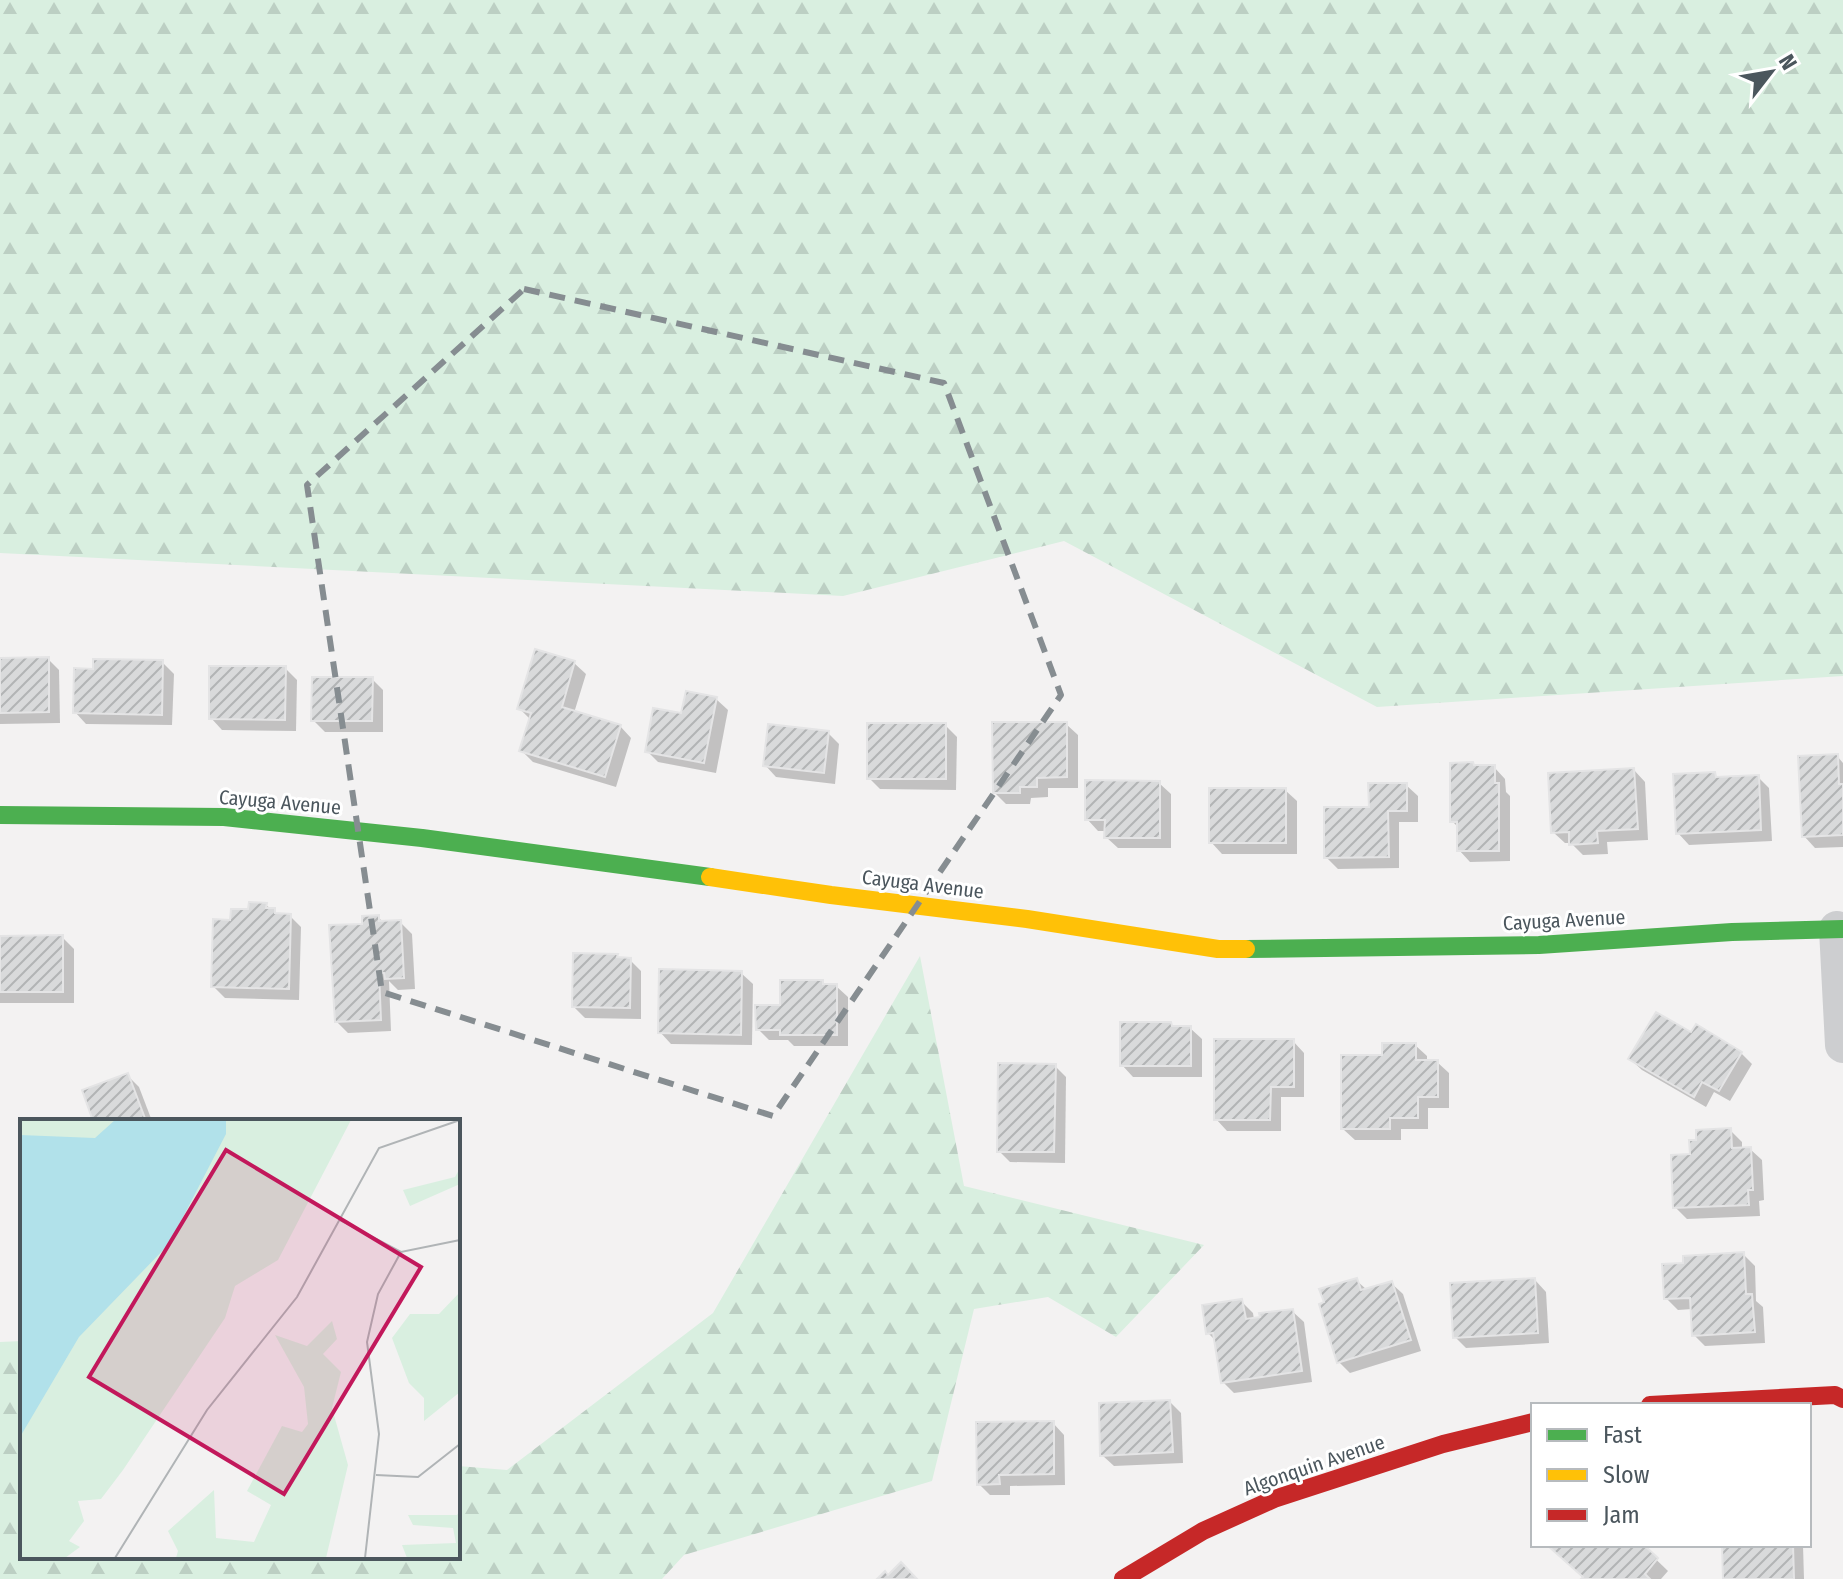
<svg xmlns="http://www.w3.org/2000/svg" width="1843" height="1579" viewBox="0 0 1843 1579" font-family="'Fira Sans Condensed',sans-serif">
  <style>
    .forest { fill: url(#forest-firs) }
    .shadow { fill: #0003 }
    .building { fill: url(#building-hatch); stroke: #e4e4e5; stroke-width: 2 }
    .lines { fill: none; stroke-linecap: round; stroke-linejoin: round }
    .street { stroke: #cdced0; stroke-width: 36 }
    .fast { stroke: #4caf50; stroke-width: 18 }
    .slow { stroke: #ffc107; stroke-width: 18 }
    .jam { stroke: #c62828; stroke-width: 18 }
    .marked { fill: none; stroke: #868d91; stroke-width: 6; stroke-dasharray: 16 10; stroke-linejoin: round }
    .labels { text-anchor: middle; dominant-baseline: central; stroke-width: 6; stroke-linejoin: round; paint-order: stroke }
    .street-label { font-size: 20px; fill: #4b565d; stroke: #fff }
    .inset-road { fill: none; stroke: #b0b4b6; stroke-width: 2 }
    .view { fill: #c2185b; fill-opacity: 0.15; stroke: #c2185b; stroke-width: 4 }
    .inset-edge { fill: none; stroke: #4b565d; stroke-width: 4 }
  </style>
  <defs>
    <pattern id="forest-firs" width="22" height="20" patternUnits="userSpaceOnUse" patternTransform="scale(2)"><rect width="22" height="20" fill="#d9efe0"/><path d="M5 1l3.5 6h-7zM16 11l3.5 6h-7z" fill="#bccfc3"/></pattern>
    <pattern id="building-hatch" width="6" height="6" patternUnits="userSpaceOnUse" patternTransform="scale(2)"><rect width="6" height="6" fill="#d9dadb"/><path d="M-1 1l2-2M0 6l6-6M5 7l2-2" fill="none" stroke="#b2b4b5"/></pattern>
  </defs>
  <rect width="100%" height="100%" fill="#f3f2f2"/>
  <!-- forest -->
  <g class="forest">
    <polygon points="0,0 1843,0 1843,676 1377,707 1064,541 843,596 0,553"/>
    <polygon points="920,956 964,1186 1204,1245 1116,1337 1048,1297 974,1309 932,1481 684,1555 662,1579 0,1579 0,1342 22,1341 22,1557 458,1557 458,1466 507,1470 713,1313"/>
  </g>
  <!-- shadow -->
  <g class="shadow">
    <polygon points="48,659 59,670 60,723 0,724 0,660"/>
    <polygon points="162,662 174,674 172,725 86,724 75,712 95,671"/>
    <polygon points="574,663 586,674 574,713 620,726 631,738 616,787 533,762 522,751 531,720 519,708"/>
    <polygon points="285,668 297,680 296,731 222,730 211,718"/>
    <polygon points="372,679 383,690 383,732 325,732 313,720"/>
    <polygon points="716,699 728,710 716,773 658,762 647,751"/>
    <polygon points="1066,724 1078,735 1078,788 1048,788 1048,797 1031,798 1030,804 1006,804 995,793"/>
    <polygon points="945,725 957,737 956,790 880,789 869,778"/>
    <polygon points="828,733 839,744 835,784 776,777 765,765"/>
    <polygon points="1837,756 1843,763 1843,847 1815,848 1804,836"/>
    <polygon points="1476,767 1494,767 1505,779 1506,792 1510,796 1510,861 1470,862 1459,850 1459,828 1452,821"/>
    <polygon points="1634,770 1645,782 1648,840 1607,842 1608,854 1583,855 1571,843 1565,843 1553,832"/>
    <polygon points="1714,774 1719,779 1758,777 1769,788 1772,841 1689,845 1678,833"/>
    <polygon points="1159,783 1171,794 1171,848 1118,848 1106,837 1107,831 1098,831 1087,819"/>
    <polygon points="1406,785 1418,796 1418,822 1399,822 1399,868 1338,869 1326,857 1371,809"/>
    <polygon points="1285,790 1297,801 1297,854 1222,854 1211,842"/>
    <polygon points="266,905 279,915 290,916 301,927 299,1000 225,998 213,986 232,922"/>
    <polygon points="378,917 384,923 400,922 412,934 415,989 398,990 389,981 391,1031 348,1033 336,1021 364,926"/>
    <polygon points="62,937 74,949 74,1003 0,1003 0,938"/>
    <polygon points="617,956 620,959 630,960 641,971 641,1019 585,1018 574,1007"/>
    <polygon points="741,973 753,984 752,1045 671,1044 660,1032"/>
    <polygon points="822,982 826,986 836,986 848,997 848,1046 794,1046 788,1040 769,1040 758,1029 782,1007"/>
    <polygon points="1171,1024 1175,1028 1190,1028 1202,1039 1202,1077 1133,1077 1122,1065"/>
    <polygon points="1692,1035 1741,1053 1752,1064 1730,1101 1714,1092 1706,1107 1642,1070 1630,1059"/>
    <polygon points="1293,1041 1304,1053 1304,1097 1281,1097 1281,1131 1227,1131 1216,1119"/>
    <polygon points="1415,1045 1427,1056 1427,1062 1437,1062 1449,1073 1449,1108 1428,1108 1428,1129 1401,1129 1401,1140 1355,1140 1343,1129 1384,1057"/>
    <polygon points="1055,1066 1066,1077 1065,1163 1010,1162 999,1151"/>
    <polygon points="128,1076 139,1087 152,1121 95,1121"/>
    <polygon points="1730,1130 1742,1142 1742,1149 1750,1149 1762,1160 1764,1200 1759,1201 1760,1216 1687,1219 1675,1207 1692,1156"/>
    <polygon points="1743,1254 1755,1266 1756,1301 1763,1307 1765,1343 1705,1346 1694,1335 1692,1309 1678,1310 1666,1298 1685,1264"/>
    <polygon points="1356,1280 1367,1290 1391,1283 1403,1294 1421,1351 1350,1373 1339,1362"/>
    <polygon points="1535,1280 1546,1292 1549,1343 1466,1348 1455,1337"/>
    <polygon points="1242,1302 1253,1313 1254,1320 1292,1311 1304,1322 1312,1382 1234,1393 1223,1382 1217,1342 1208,1333"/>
    <polygon points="1170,1402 1181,1413 1183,1463 1114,1466 1102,1455"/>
    <polygon points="1053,1423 1064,1435 1065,1485 1010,1486 1010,1495 990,1495 979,1484"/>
    <polygon points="1549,1545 1641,1545 1668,1571 1661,1579 1584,1579"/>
    <polygon points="1724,1545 1803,1545 1804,1579 1725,1579"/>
  </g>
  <!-- building -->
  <g class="building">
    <polygon points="535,649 575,661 562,707 621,725 605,777 519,751 531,713 517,709"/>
    <polygon points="49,657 49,712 0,713 0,658"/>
    <polygon points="93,659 163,660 162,715 73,713 74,668 93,669"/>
    <polygon points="209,666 286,666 285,720 209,719"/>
    <polygon points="312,677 373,677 372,721 311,721"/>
    <polygon points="686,691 717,697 704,763 645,752 653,708 681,713"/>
    <polygon points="992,722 1067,722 1067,777 1037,778 1037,787 1020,787 1020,793 993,793"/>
    <rect x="867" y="723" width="79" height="56"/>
    <polygon points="768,724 829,731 824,773 763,766"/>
    <polygon points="1838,754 1839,784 1843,784 1843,835 1802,837 1798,756"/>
    <polygon points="1473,762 1474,765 1495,765 1495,783 1499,783 1499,851 1457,851 1457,822 1450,822 1450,763"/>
    <polygon points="1634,768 1638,829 1597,831 1598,843 1569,845 1569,832 1551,833 1548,773"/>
    <polygon points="1715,772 1716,777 1759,775 1761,830 1676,834 1673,774"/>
    <polygon points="1085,780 1160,781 1160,838 1104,838 1105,820 1085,820"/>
    <polygon points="1368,783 1407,783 1407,811 1388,811 1389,857 1324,858 1324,807 1369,807"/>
    <rect x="1209" y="788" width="77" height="55"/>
    <polygon points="249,902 267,903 266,908 275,908 275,913 291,914 289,989 211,987 213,919 230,920 231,909 248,909"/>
    <polygon points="379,915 379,921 401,920 404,978 385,979 384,973 379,973 381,1020 335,1022 329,925 362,924 362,916"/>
    <polygon points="63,935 63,992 0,992 0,936"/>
    <polygon points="573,953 618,954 617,957 631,958 630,1008 572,1007"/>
    <polygon points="659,969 742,971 741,1035 658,1033"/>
    <polygon points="780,980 823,980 823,984 837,984 837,1035 780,1035 780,1030 756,1030 755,1005 780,1005"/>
    <polygon points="1656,1012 1691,1032 1696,1024 1742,1052 1719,1091 1702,1082 1694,1097 1628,1059"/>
    <polygon points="1120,1022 1171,1022 1172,1026 1191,1026 1191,1066 1120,1066"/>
    <polygon points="1214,1039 1294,1039 1294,1087 1271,1087 1270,1120 1214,1120"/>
    <polygon points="1382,1043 1416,1043 1416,1060 1438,1060 1438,1097 1418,1097 1418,1118 1390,1118 1390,1129 1341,1129 1341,1055 1382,1055"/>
    <polygon points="998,1063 1056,1064 1054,1152 997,1152"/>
    <polygon points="128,1073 146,1121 93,1121 82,1090"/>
    <polygon points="1731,1128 1732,1148 1751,1147 1753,1190 1748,1190 1749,1205 1673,1208 1671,1155 1690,1154 1689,1140 1696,1140 1696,1130"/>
    <polygon points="1744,1252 1746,1294 1752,1294 1755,1332 1692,1336 1690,1298 1664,1299 1662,1264 1683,1263 1683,1256"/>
    <polygon points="1357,1278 1361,1290 1392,1281 1411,1340 1337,1363 1319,1304 1324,1302 1319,1289"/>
    <polygon points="1535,1278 1538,1333 1453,1338 1450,1283"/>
    <polygon points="1242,1299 1246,1319 1260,1317 1259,1313 1293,1309 1302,1371 1221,1383 1213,1333 1206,1334 1202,1305"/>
    <polygon points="1170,1400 1173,1452 1100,1456 1099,1403"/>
    <polygon points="1054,1421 1054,1474 999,1475 1000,1484 977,1485 976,1422"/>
    <polygon points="1547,1545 1644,1545 1658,1558 1645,1574 1650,1579 1581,1579 1583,1577"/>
    <polygon points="1722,1545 1793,1545 1794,1579 1723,1579"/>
    <polygon points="901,1562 917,1579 877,1579 885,1571 888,1575"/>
  </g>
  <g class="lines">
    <!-- street -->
    <polyline class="street" points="1837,929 1843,1045"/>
    <!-- fast -->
    <g class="fast">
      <polyline points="0,815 224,817 422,838 710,877"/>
      <polyline points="1246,949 1539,945 1732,932 1843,929"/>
    </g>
    <!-- slow -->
    <polyline class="slow" points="710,877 831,895 1027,919 1218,949 1246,949"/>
    <!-- jam -->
    <g class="jam">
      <polyline points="1650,1405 1835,1395 1843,1399"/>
      <polyline points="1123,1579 1203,1531 1274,1499 1443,1444 1533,1422"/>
    </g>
  </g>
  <!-- marked area -->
  <path class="marked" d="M 524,289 L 944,383 L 1061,695 L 773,1116 L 382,992 L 307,485 Z"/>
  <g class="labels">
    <!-- street labels -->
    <g class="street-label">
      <text transform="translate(280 802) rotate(5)">Cayuga Avenue</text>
      <text transform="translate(923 884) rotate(7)">Cayuga Avenue</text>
      <text transform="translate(1564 920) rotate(-3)">Cayuga Avenue</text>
      <text transform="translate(1314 1465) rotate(-19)">Algonquin Avenue</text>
    </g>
  </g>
  <!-- overview -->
  <g transform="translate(20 1119)">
    <rect width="440" height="440" fill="#f3f2f2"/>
    <path d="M 0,1 L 331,1 L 258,141 L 215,167 L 205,199 L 103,351 L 81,380 L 58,382 L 64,402 L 49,422 L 60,428 L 45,439 L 0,439 ZM 440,49 L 440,65 L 390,87 L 383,71 L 435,58 ZM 440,173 L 440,273 L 404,302 L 404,279 L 389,264 L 372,219 L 390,195 L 419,195 ZM 312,202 L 317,220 L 303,235 L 321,253 L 312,289 L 328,346 L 306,439 L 156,439 L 158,432 L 148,412 L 194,371 L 196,419 L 234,423 L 251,386 L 227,372 L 262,307 L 282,313 L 288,305 L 284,268 L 255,216 L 287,227 ZM 440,391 L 440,439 L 387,439 L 382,426 L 436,424 L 433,409 L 393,406 L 388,396 L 437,396 Z" fill="#d9efe0"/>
    <path d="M 0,1 L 54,1 L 49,3 L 52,22 L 0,16 Z" fill="#d9efe0"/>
    <path d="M 95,1 L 206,1 L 206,15 L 149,125 L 59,218 L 0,318 L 0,16 L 75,19 Z" fill="#b1e1ea"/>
    <path class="inset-road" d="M 320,101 L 381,133 L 440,121M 356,356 L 398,358 L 440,325M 95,439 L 187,291 L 277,178 L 359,29 L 440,1M 345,439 L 359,315 L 347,223 L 358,175 L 381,133"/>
    <path class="view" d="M 206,31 L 401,148 L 264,375 L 69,258 Z"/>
    <rect width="440" height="440" class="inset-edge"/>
  </g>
  <!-- legend -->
  <rect x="1531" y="1403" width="280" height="144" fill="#ffffff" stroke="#b7bbbe" stroke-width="2"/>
  <rect x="1547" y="1429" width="40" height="12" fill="#4caf50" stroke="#b7bbbe" stroke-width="2"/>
  <text x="1603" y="1443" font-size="24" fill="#4b565d">Fast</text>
  <rect x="1547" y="1469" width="40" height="12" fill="#ffc107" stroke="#b7bbbe" stroke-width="2"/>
  <text x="1603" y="1483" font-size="24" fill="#4b565d">Slow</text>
  <rect x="1547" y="1509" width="40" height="12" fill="#c62828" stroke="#b7bbbe" stroke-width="2"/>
  <text x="1603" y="1523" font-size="24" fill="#4b565d">Jam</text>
  <!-- north arrow -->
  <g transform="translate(1771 72) rotate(59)" stroke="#ffffff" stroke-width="6" paint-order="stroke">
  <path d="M0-6L14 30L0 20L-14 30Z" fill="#4b565d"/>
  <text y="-12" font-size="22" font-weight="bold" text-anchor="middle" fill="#4b565d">N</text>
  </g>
</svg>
